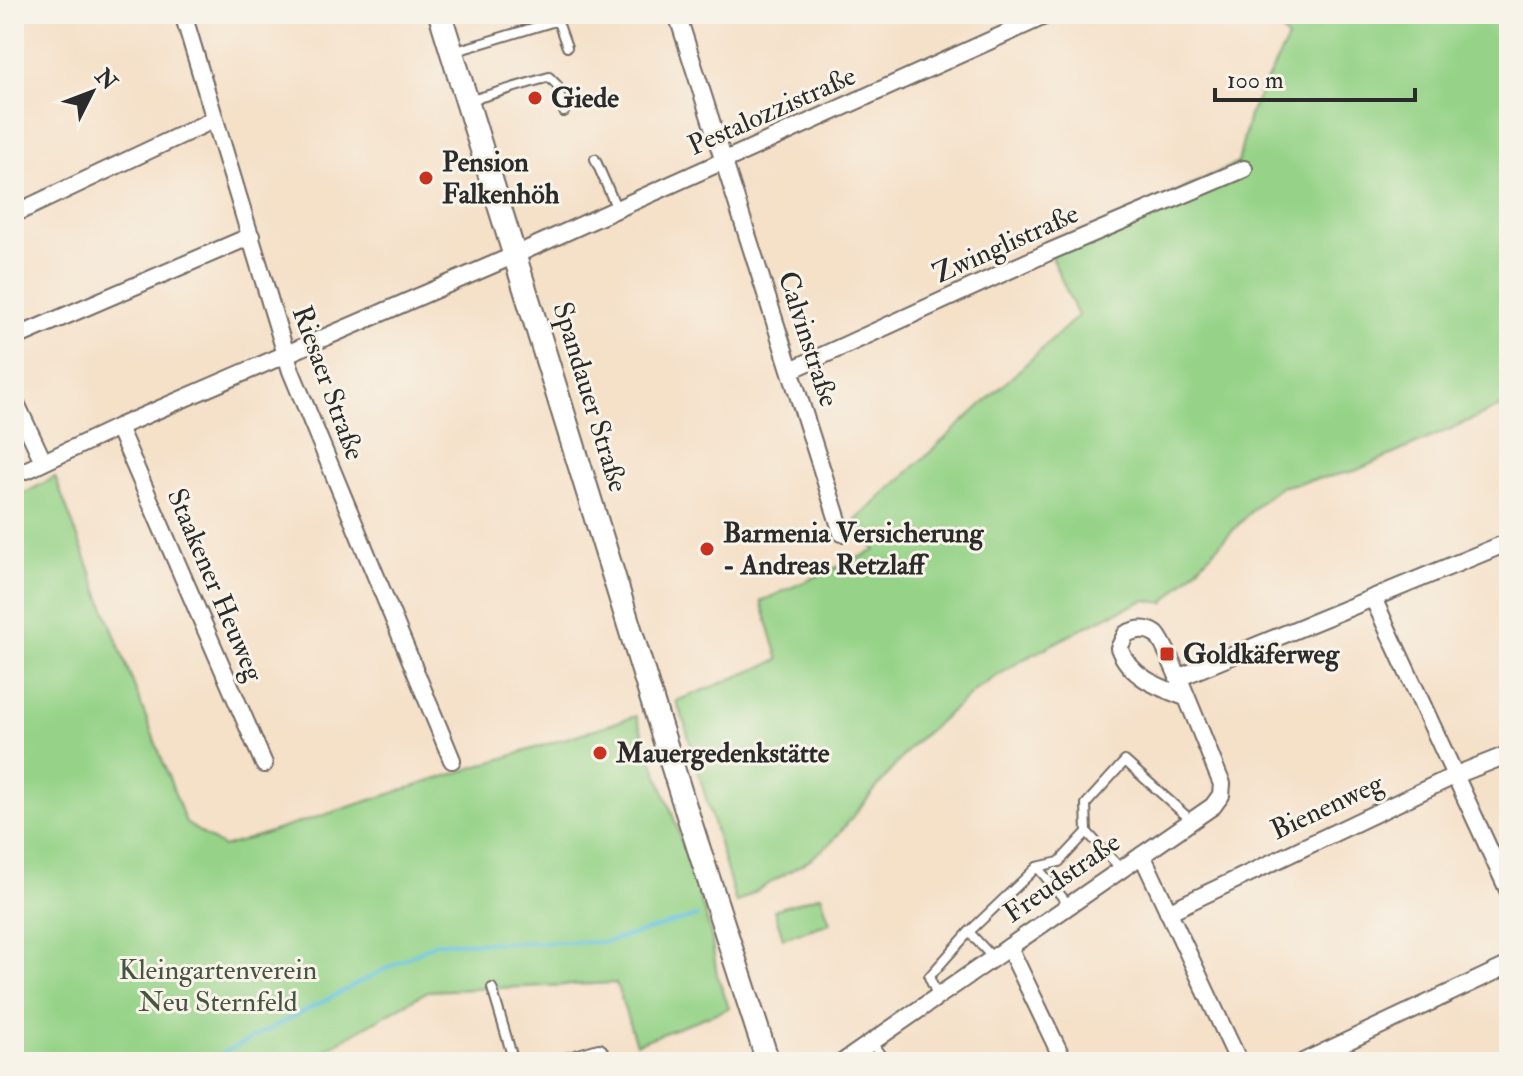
<svg xmlns="http://www.w3.org/2000/svg" width="1523" height="1076" viewBox="0 0 1523 1076" font-family="'IM FELL Double Pica',serif">
  <style>
    .green { fill: #96d388; stroke: #607f5a; stroke-width: 2 }
    .lines { fill: none; stroke-linecap: round; stroke-linejoin: round }
    .stream { stroke: #62c3e0; stroke-width: 4 }
    .lane-casing { stroke: #726a62; stroke-width: 12 }
    .street-casing { stroke: #726a62; stroke-width: 20 }
    .secondary-casing { stroke: #726a62; stroke-width: 26 }
    .lane { stroke: #fff; stroke-width: 8 }
    .street { stroke: #fff; stroke-width: 16 }
    .secondary { stroke: #fff; stroke-width: 22 }
    .poi-dot { fill: #c8321e; stroke: #f7f3e8; stroke-width: 3 }
    .labels { text-anchor: middle; dominant-baseline: central; stroke-width: 6; stroke-linejoin: round; paint-order: stroke }
    .poi-label { font-size: 28px; font-weight: bold; fill: #2b2b2b; stroke: #f7f3e8; text-anchor: start }
    .street-label { font-size: 28px; fill: #2b2b2b; stroke: #f7f3e8 }
    .park-label { font-size: 28px; fill: #465542; stroke: #f7f3e8 }
  </style>
  <rect width="100%" height="100%" fill="#f7f3e8"/>
  <filter id="ink" filterUnits="userSpaceOnUse"><feTurbulence type="fractalNoise" baseFrequency=".0125" numOctaves="2"/><feDisplacementMap in="SourceGraphic" scale="16" xChannelSelector="R" yChannelSelector="G"/><feConvolveMatrix kernelMatrix="1 2 1 2 8 2 1 2 1" color-interpolation-filters="sRGB"/></filter>
  <filter id="wash" filterUnits="userSpaceOnUse"><feTurbulence type="fractalNoise" baseFrequency=".006" numOctaves="4" result="noise"/><feDisplacementMap in="SourceGraphic" scale="32" xChannelSelector="R" yChannelSelector="G"/><feGaussianBlur stdDeviation="1.8" result="paint"/><feColorMatrix in="noise" values="0 0 0 0 0 0 0 0 0 0 0 0 0 0 0 0 0 1.4 0 .05"/><feComposite in="paint" operator="in"/></filter>
  <g filter="url(#wash)">
    <rect width="100%" height="100%" fill="#f5e0c8"/>
    <!-- green -->
    <g class="green">
      <polygon points="1268,14 1509,14 1509,403 1355,471 1280,487 1258,504 1164,603 1145,600 1099,620 1022,660 977,689 913,744 831,843 809,860 736,903 684,721 676,701 779,660 761,601 876,550 851,525 1078,316 1049,252 1238,163 1249,115 1288,39"/>
      <polygon points="55,477 186,823 223,847 636,716 673,816 710,930 717,975 729,1008 636,1044 616,983 428,991 304,1062 14,1062 14,495 16,498"/>
      <polygon points="821,895 830,923 783,938 774,910"/>
    </g>
    <g class="lines">
      <!-- stream -->
      <polyline class="stream" points="206,1062 436,943 606,942 697,916"/>
    </g>
  </g>
  <g filter="url(#ink)">
    <g class="lines">
      <defs>
        <g id="lane">
          <polyline points="453,52 552,22 558,22 567,47"/>
          <polyline points="468,101 549,77 557,85 564,112"/>
          <polyline points="595,159 617,209"/>
          <polyline points="1037,867 1069,905"/>
          <polyline points="1121,869 1087,832 1086,804 1125,761 1192,821"/>
          <polyline points="969,932 1037,867 1059,862 1087,832"/>
          <polyline points="492,988 514,1062"/>
          <polyline points="938,997 929,977 969,932 993,958"/>
          <polyline points="872,1043 886,1062"/>
        </g>
        <g id="street">
          <polyline points="183,14 291,371 452,760"/>
          <polyline points="677,14 842,533"/>
          <polyline points="14,214 215,119"/>
          <polyline points="14,338 251,236"/>
          <polyline points="791,370 1049,252 1244,169"/>
          <polyline points="14,399 43,461"/>
          <polyline points="118,427 264,764"/>
          <polyline points="27,470 118,427 515,255 1049,14"/>
          <polyline points="1373,598 1509,892"/>
          <polyline points="1178,678 1509,542"/>
          <polyline points="1142,855 1239,1062"/>
          <polyline points="1168,912 1456,775 1509,754"/>
          <polyline points="1009,947 1064,1062"/>
          <polyline points="566,1062 599,1052"/>
          <path d="M 843,1062 L 1213,806 L 1221,795 L 1222,784 C 1212,762 1168,644 1156,634 C 1146,627 1136,629 1126,634 L 1119,648 C 1130,677 1158,687 1185,697"/>
          <polyline points="1303,1062 1509,965"/>
        </g>
        <polyline id="secondary" points="440,14 682,797 768,1062"/>
      </defs>
      <!-- lane casing -->
      <use href="#lane" class="lane-casing"/>
      <!-- street casing -->
      <use href="#street" class="street-casing"/>
      <!-- secondary casing -->
      <use href="#secondary" class="secondary-casing"/>
      <!-- lane -->
      <use href="#lane" class="lane"/>
      <!-- street -->
      <use href="#street" class="street"/>
      <!-- secondary -->
      <use href="#secondary" class="secondary"/>
    </g>
  </g>
  <!-- markers -->
  <g class="poi-dot">
    <circle cx="535" cy="98" r="8"/>
    <circle cx="426" cy="178" r="8"/>
    <circle cx="707" cy="549" r="8"/>
    <rect x="1159" y="646" width="16" height="16" rx="4"/>
    <circle cx="600" cy="753" r="8"/>
  </g>
  <g class="labels">
    <!-- poi labels -->
    <g class="poi-label">
      <text x="551" y="98">Giede</text>
      <text x="442" y="162">Pension<tspan x="442" dy="32">Falkenhöh</tspan></text>
      <text x="723" y="533">Barmenia Versicherung<tspan x="723" dy="32">- Andreas Retzlaff</tspan></text>
      <text x="1183" y="654">Goldkäferweg</text>
      <text x="616" y="753">Mauergedenkstätte</text>
    </g>
    <!-- street labels -->
    <g class="street-label">
      <text transform="translate(772 111) rotate(-24)">Pestalozzistraße</text>
      <text transform="translate(1006 244) rotate(-24)">Zwinglistraße</text>
      <text transform="translate(808 339) rotate(72)">Calvinstraße</text>
      <text transform="translate(328 383) rotate(70)">Riesaer Straße</text>
      <text transform="translate(590 397) rotate(73)">Spandauer Straße</text>
      <text transform="translate(215 585) rotate(67)">Staakener Heuweg</text>
      <text transform="translate(1327 807) rotate(-25)">Bienenweg</text>
      <text transform="translate(1062 878) rotate(-35)">Freudstraße</text>
    </g>
    <!-- park labels -->
    <g class="park-label">
      <text x="218" y="970">Kleingartenverein<tspan x="218" dy="32">Neu Sternfeld</tspan></text>
    </g>
  </g>
  <!-- margin -->
  <rect width="1523" height="1076" fill="none" stroke="#f7f3e8" stroke-width="48"/>
  <!-- north arrow -->
  <g transform="translate(92 92) rotate(48)" stroke="#f7f3e8" stroke-width="6" paint-order="stroke">
  <path d="M0-6L14 30L0 20L-14 30Z" fill="#2b2b2b"/>
  <text y="-12" font-size="22" font-weight="bold" text-anchor="middle" fill="#2b2b2b">N</text>
  </g>
  <!-- scale -->
  <path d="M1215 88v12h200v-12" fill="none" stroke="#2b2b2b" stroke-width="4"/>
  <text x="1227" y="88" font-size="24" fill="#2b2b2b" stroke="#f7f3e8" stroke-width="6" paint-order="stroke">100 m</text>
</svg>
